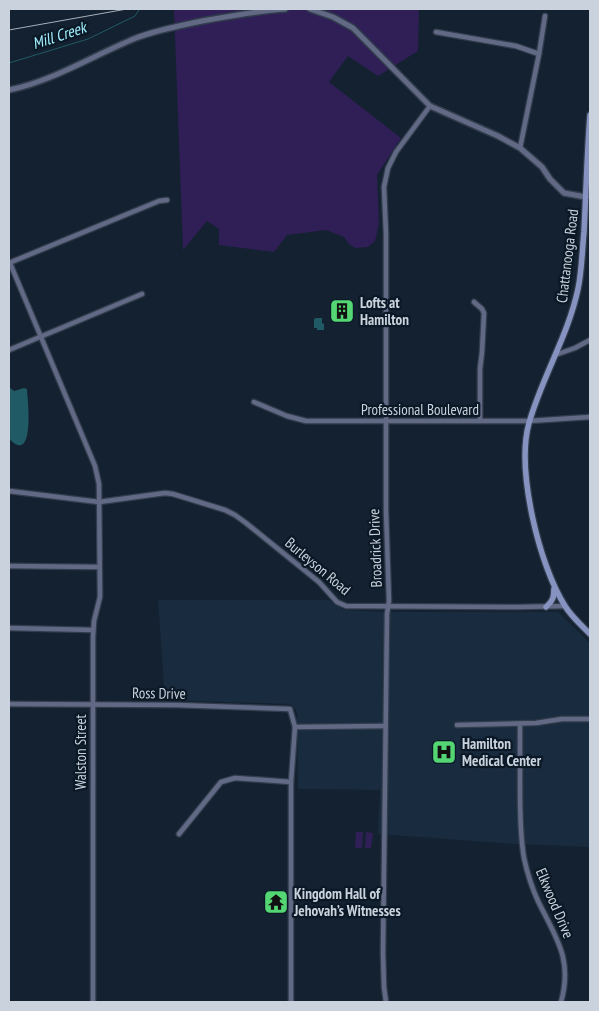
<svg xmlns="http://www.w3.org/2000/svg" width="599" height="1011" viewBox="0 0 599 1011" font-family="'PT Sans Narrow',sans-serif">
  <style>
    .built { fill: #192b3f }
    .green { fill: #2f1f56 }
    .water { fill: #205b65 }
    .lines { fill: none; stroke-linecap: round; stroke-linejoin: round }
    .stream { stroke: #205b65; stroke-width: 1 }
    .minor-casing { stroke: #313d4c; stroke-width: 7 }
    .tertiary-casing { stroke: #313d4c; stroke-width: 8 }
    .secondary-casing { stroke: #313d4c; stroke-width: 8 }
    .minor { stroke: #616985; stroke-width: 4.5 }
    .tertiary { stroke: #616985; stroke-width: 5 }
    .secondary { stroke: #8692c0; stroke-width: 5.5 }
    .rail { stroke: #a6b0bb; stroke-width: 1 }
    .labels { text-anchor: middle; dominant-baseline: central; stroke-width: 4.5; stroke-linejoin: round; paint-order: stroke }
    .street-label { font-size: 15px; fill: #cad3dd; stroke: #0b1826 }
    .poi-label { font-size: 15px; font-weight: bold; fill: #cad3dd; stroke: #0b1826; text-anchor: start }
    .water-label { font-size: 16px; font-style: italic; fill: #a1effe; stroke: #0b1826 }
  </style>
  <rect width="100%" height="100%" fill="#142130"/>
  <!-- built -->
  <polygon class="built" points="158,600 329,600 343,610 394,612 558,612 590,643 590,847 515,844 378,834 380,790 298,789 297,714 296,710 290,704 165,700"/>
  <!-- green -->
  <g class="green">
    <polygon points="174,9 419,9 418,51 378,76 348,56 329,82 401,138 377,175 379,223 375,241 368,247 355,248 349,244 344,237 326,230 287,235 274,252 219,245 219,229 207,221 183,250"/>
    <polygon points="356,832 363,832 362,848 355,848"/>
    <polygon points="366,832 373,833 371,848 365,848"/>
  </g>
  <!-- water -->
  <g class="water">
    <polygon points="316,318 322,318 322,323 324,324 324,330 317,330 317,328 314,328 314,319"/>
    <path d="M 9,387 L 14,391 L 24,388 L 27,389 L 27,391 C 28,400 33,449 18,445 C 14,444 11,441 9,438 Z"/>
  </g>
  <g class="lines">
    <!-- stream -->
    <polyline class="stream" points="9,63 88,39 135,16 139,10"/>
    <defs>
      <g id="minor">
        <polyline points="436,32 516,46 539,54"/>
        <polyline points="520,148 539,54 545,16"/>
        <polyline points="9,263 159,201 167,200"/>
        <polyline points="10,263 95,466 99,484 100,597 94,621 93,637 93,1002"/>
        <polyline points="474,302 482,309 484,313 482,352 480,369 480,421"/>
        <polyline points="9,350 142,294"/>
        <polyline points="555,355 575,348 590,340"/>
        <polyline points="254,402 287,416 306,421 529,421 590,417"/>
        <polyline points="9,491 99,502 165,493 173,494 225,510 235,515 246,523 319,582 337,602 346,606 519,607 565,606"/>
        <polyline points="9,566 99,567"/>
        <polyline points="9,628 93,630"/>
        <polyline points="9,704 176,705 290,709 295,727 291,782 291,1002"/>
        <path d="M 520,724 C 520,746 520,767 520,789 C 520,812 520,835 524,858 C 527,872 532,888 538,901 C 556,938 573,959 561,1002"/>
        <polyline points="457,725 536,723 562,719 590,719"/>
        <polyline points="295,727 385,726"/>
        <polyline points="179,834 221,782 235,778 291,782"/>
        <polyline points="386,1002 384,987 383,953 387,614 389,601 386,511 386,234 384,187 388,168 396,152 430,106"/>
      </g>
      <g id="tertiary">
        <polyline points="310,9 333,17 353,28 430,106 498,136 520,148 542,167 550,179 564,193 586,197"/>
        <path d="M 9,90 C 53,81 94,55 136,38 C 157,30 179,26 202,21 C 230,16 257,11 285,9"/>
      </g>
      <g id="secondary">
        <path d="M 590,115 C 587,154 586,193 584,232 C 582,251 582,270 578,289 C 568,336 542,377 529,423 C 516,470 539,565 565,606 C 571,616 581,625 590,634"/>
        <path d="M 546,607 C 553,601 554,597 554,589"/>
      </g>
    </defs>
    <!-- minor casing -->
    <use href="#minor" class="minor-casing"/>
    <!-- tertiary casing -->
    <use href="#tertiary" class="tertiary-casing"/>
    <!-- secondary casing -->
    <use href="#secondary" class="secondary-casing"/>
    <!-- minor -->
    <use href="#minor" class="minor"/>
    <!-- tertiary -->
    <use href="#tertiary" class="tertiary"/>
    <!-- secondary -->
    <use href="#secondary" class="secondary"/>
    <!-- rail -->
    <polyline class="rail" points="9,30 127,9"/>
  </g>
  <!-- icons -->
  <defs>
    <symbol id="building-square" viewBox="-11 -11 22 22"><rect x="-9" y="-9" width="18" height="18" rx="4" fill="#53d673" stroke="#0b1826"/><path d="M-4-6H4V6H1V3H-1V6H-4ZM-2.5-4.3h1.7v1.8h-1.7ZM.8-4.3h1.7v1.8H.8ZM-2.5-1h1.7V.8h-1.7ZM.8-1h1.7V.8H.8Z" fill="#111"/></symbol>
    <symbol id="hospital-square" viewBox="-11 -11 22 22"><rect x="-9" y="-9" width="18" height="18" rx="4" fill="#53d673" stroke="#0b1826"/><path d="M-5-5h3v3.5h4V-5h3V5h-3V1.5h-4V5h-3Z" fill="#111"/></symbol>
    <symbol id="temple-square" viewBox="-11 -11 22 22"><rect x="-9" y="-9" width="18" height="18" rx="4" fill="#53d673" stroke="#0b1826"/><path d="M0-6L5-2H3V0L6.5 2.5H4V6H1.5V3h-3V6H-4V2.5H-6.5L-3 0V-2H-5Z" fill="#111"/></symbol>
  </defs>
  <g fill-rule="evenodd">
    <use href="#building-square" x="328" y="297" width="28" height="28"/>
    <use href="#hospital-square" x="430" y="738" width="28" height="28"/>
    <use href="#temple-square" x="262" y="888" width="28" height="28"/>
  </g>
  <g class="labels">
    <!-- street labels -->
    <g class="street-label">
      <text transform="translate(567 256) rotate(-83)">Chattanooga Road</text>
      <text x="420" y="409">Professional Boulevard</text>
      <text transform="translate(375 548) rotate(-92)">Broadrick Drive</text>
      <text transform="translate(318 566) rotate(40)">Burleyson Road</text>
      <text transform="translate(159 693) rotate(1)">Ross Drive</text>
      <text transform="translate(80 752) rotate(-90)">Walston Street</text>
      <text transform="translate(555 903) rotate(67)">Elkwood Drive</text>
    </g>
    <!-- poi labels -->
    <g class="poi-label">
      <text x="360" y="302">Lofts at<tspan x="360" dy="17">Hamilton</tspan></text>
      <text x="462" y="743">Hamilton<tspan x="462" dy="17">Medical Center</tspan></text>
      <text x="294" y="893">Kingdom Hall of<tspan x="294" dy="17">Jehovah’s Witnesses</tspan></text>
    </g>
    <!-- water labels -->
    <g class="water-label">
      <text transform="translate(59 35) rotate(-18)">Mill Creek</text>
    </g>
  </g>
  <!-- border -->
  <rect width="599" height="1011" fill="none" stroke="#cad3dd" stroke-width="20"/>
</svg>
